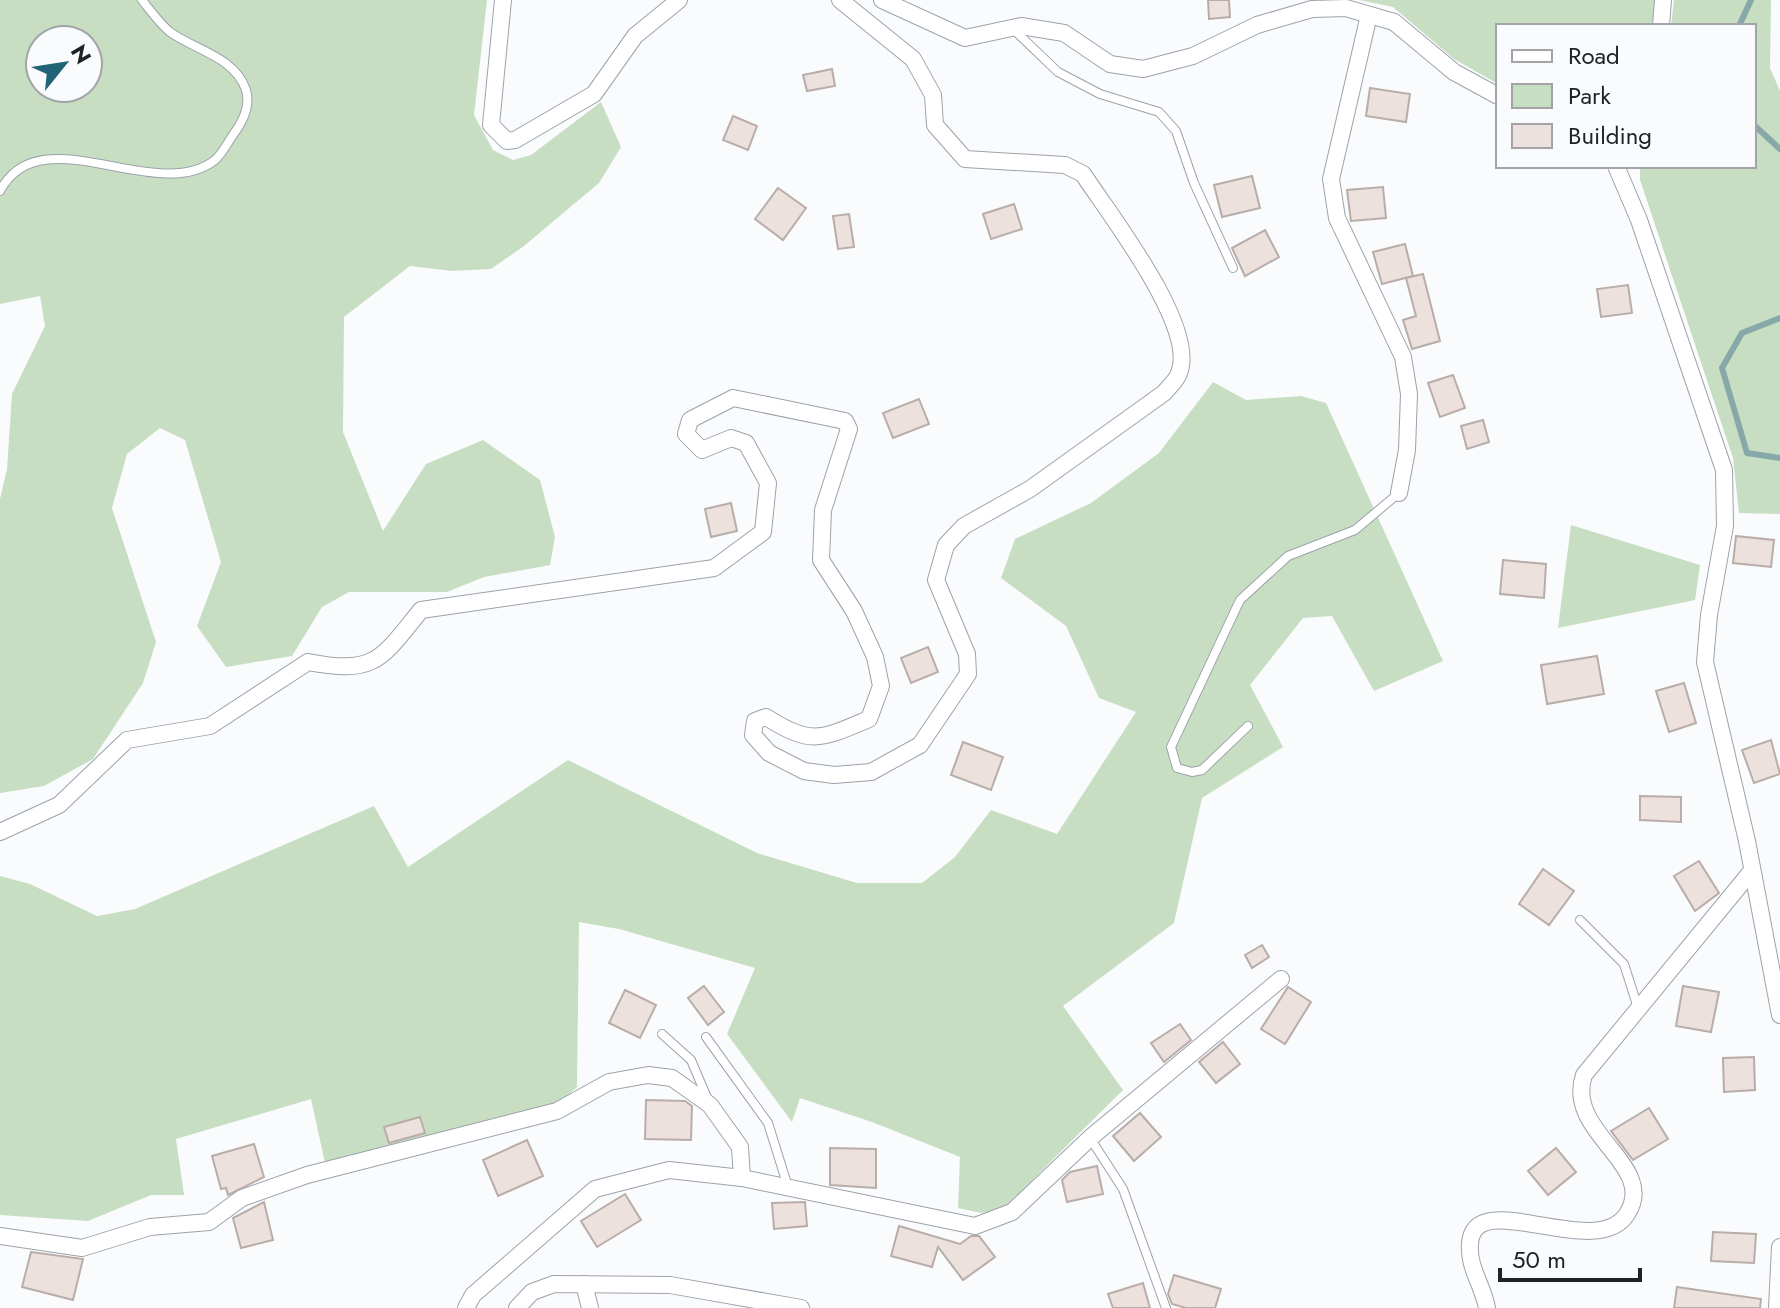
<svg xmlns="http://www.w3.org/2000/svg" width="1780" height="1308" viewBox="0 0 1780 1308" font-family="Jost,sans-serif">
  <style>
    .green { fill: #c7dec3; fill-rule: evenodd }
    .lines { fill: none; stroke-linecap: round; stroke-linejoin: round }
    .stream { stroke: #86a8a9; stroke-width: 6 }
    .building { fill: #ece1dc; stroke: #b8ada9; stroke-width: 2 }
    .lane-casing { stroke: #9ca2ab; stroke-width: 10 }
    .street-casing { stroke: #9ca2ab; stroke-width: 18 }
    .lane { stroke: #fff; stroke-width: 8 }
    .street { stroke: #fff; stroke-width: 16 }
  </style>
  <rect width="100%" height="100%" fill="#fafbfd"/>
  <!-- green -->
  <g class="green">
    <path d="M 0,0 L 487,0 L 474,115 L 493,150 L 513,160 L 531,155 L 601,102 L 621,147 L 599,183 L 524,246 L 491,269 L 452,271 L 410,266 L 344,317 L 343,432 L 383,531 L 426,464 L 483,440 L 540,480 L 555,537 L 550,565 L 484,577 L 447,592 L 349,592 L 322,607 L 292,656 L 226,667 L 197,626 L 221,562 L 185,440 L 160,428 L 127,454 L 112,508 L 156,642 L 143,683 L 93,759 L 44,786 L 0,793 L 0,499 L 7,469 L 12,394 L 45,326 L 40,296 L 0,304 ZM 40,40 L 88,40 L 88,88 L 40,88 Z"/>
    <polygon points="1359,0 1657,0 1655,26 1498,26 1498,84 1454,59 1393,7"/>
    <polygon points="1674,0 1771,0 1770,68 1780,91 1780,514 1739,513 1733,458 1640,180 1640,166 1754,166 1754,26 1671,26"/>
    <polygon points="1213,382 1246,400 1301,396 1326,403 1443,661 1374,691 1332,616 1303,618 1250,685 1283,747 1202,798 1174,923 1063,1006 1123,1090 1002,1210 981,1213 958,1208 960,1157 872,1122 800,1098 792,1122 727,1034 755,968 619,929 579,922 577,1087 556,1106 325,1163 311,1099 176,1139 184,1195 151,1195 88,1221 0,1215 0,876 30,884 97,916 135,909 374,806 408,867 568,760 757,853 857,883 922,883 955,857 991,810 1057,834 1136,712 1099,698 1066,626 1001,578 1015,539 1091,503 1159,453"/>
    <polygon points="1571,525 1700,565 1695,600 1558,628"/>
  </g>
  <g class="lines">
    <!-- stream -->
    <g class="stream">
      <polyline points="1739,26 1751,0"/>
      <polyline points="1754,125 1780,149"/>
      <polyline points="1780,318 1742,333 1722,368 1747,453 1780,458"/>
    </g>
  </g>
  <!-- building -->
  <g class="building">
    <polygon points="1208,0 1229,0 1230,17 1209,19"/>
    <polygon points="832,69 835,86 807,91 803,75"/>
    <polygon points="1370,88 1410,94 1406,122 1366,116"/>
    <polygon points="733,116 757,126 748,150 723,140"/>
    <polygon points="1252,176 1260,208 1222,217 1214,185"/>
    <polygon points="1383,187 1386,218 1351,221 1347,190"/>
    <polygon points="778,188 806,208 783,240 755,219"/>
    <polygon points="1014,204 1022,229 991,239 983,214"/>
    <polygon points="849,214 854,247 838,249 833,216"/>
    <polygon points="1265,230 1279,257 1245,276 1232,248"/>
    <polygon points="1405,244 1413,276 1382,284 1373,252"/>
    <polygon points="1423,274 1440,341 1412,349 1403,320 1416,316 1406,278"/>
    <polygon points="1628,285 1632,313 1601,317 1597,289"/>
    <polygon points="1453,375 1465,408 1440,417 1428,383"/>
    <polygon points="919,399 929,424 893,438 883,413"/>
    <polygon points="1483,420 1489,442 1467,449 1461,426"/>
    <polygon points="731,503 737,531 711,537 705,509"/>
    <polygon points="1736,536 1774,540 1771,567 1733,563"/>
    <polygon points="1503,560 1546,564 1544,598 1500,594"/>
    <polygon points="928,647 938,672 911,683 901,658"/>
    <polygon points="1597,656 1604,694 1547,704 1541,665"/>
    <polygon points="1684,683 1696,723 1669,732 1656,691"/>
    <polygon points="1771,740 1780,774 1754,783 1742,750"/>
    <polygon points="963,742 1003,757 991,790 951,775"/>
    <polygon points="1640,796 1681,797 1681,822 1640,820"/>
    <polygon points="1699,861 1719,893 1695,911 1674,876"/>
    <polygon points="1543,869 1574,891 1549,925 1519,904"/>
    <polygon points="1262,945 1269,957 1252,968 1245,955"/>
    <polygon points="704,986 724,1012 708,1025 688,998"/>
    <polygon points="1683,986 1719,992 1711,1032 1676,1026"/>
    <polygon points="1288,987 1311,1002 1285,1044 1261,1029"/>
    <polygon points="625,990 656,1005 640,1038 609,1023"/>
    <polygon points="1180,1024 1191,1040 1164,1062 1151,1043"/>
    <polygon points="1223,1042 1240,1064 1216,1083 1199,1062"/>
    <polygon points="1754,1057 1755,1090 1724,1092 1723,1058"/>
    <polygon points="646,1100 685,1101 692,1106 691,1140 645,1139"/>
    <polygon points="1649,1108 1668,1139 1633,1160 1611,1131"/>
    <polygon points="1140,1113 1161,1137 1134,1161 1113,1136"/>
    <polygon points="420,1117 425,1133 389,1143 384,1127"/>
    <polygon points="527,1140 543,1176 498,1196 483,1160"/>
    <polygon points="254,1144 264,1177 228,1195 226,1188 221,1189 212,1156"/>
    <polygon points="830,1148 876,1149 876,1188 830,1185"/>
    <polygon points="1556,1148 1576,1172 1548,1195 1528,1171"/>
    <polygon points="1097,1166 1103,1194 1067,1202 1062,1180 1070,1172"/>
    <polygon points="625,1194 641,1220 597,1247 581,1221"/>
    <polygon points="264,1202 273,1240 241,1248 233,1218"/>
    <polygon points="805,1202 807,1226 774,1229 772,1203"/>
    <polygon points="899,1226 960,1244 971,1236 979,1236 995,1257 963,1280 938,1247 932,1267 891,1256"/>
    <polygon points="1713,1232 1756,1234 1754,1263 1711,1261"/>
    <polygon points="31,1252 83,1259 73,1300 22,1287"/>
    <polygon points="1174,1275 1221,1289 1215,1308 1186,1308 1172,1304 1168,1294"/>
    <polygon points="1143,1283 1150,1308 1113,1308 1108,1294"/>
    <polygon points="1677,1287 1761,1299 1760,1308 1674,1308"/>
  </g>
  <g class="lines">
    <defs>
      <g id="lane">
        <polyline points="1012,28 1058,72 1100,94 1159,112 1176,131 1194,183 1233,268"/>
        <path d="M 0,191 C 40,114 156,206 215,160 C 222,154 228,142 233,135 C 242,123 251,106 246,90 C 235,57 195,50 170,32 C 160,24 150,10 142,0"/>
        <polyline points="1248,726 1202,770 1192,772 1177,768 1171,747 1240,600 1288,556 1355,530 1399,493"/>
        <polyline points="1580,920 1624,964 1638,1008"/>
        <polyline points="662,1034 691,1060 708,1100"/>
        <polyline points="706,1037 768,1123 788,1187"/>
        <polyline points="1090,1138 1123,1189 1166,1308"/>
      </g>
      <g id="street">
        <polyline points="503,0 491,125 507,141 515,140 594,94 635,36 679,0"/>
        <polyline points="882,0 965,38 1021,26 1064,33 1110,64 1143,69 1193,56 1257,25 1312,9 1346,8 1394,22 1454,72 1498,96"/>
        <polyline points="1369,15 1331,179 1337,218 1403,357 1409,394 1407,450 1399,493"/>
        <polyline points="1661,26 1663,0"/>
        <polyline points="1616,166 1639,220 1724,470 1725,526 1709,615 1705,662 1747,841 1780,1015"/>
        <path d="M 0,832 L 59,805 L 127,740 L 210,726 L 308,662 C 376,675 381,659 421,610 L 714,568 L 763,532 L 768,483 L 746,443 L 731,438 L 702,450 L 686,434 L 690,420 L 733,398 L 845,421 L 849,429 L 823,510 L 821,560 L 854,611 L 875,657 L 881,686 L 869,719 C 821,739 812,746 766,717 L 755,721 L 753,735 L 769,753 L 804,771 L 834,775 L 871,772 L 920,745 L 968,674 L 967,654 L 936,580 L 946,545 L 964,526 L 1030,489 L 1164,393 C 1169,387 1177,380 1179,373 C 1198,327 1109,214 1083,174 L 1065,165 L 965,159 L 935,125 L 933,95 L 913,59 L 840,0"/>
        <polyline points="0,1236 82,1248 150,1227 209,1222 242,1198 307,1175 557,1111 609,1082 648,1075 672,1078 710,1105 740,1147 742,1178"/>
        <polyline points="584,1284 590,1308"/>
        <polyline points="466,1308 473,1295 595,1189 669,1170 742,1178 975,1226 1012,1212 1090,1138 1281,979"/>
        <polyline points="517,1308 532,1292 554,1284 670,1285 801,1308"/>
        <path d="M 1487,1308 C 1483,1285 1468,1268 1470,1244 C 1474,1184 1596,1263 1627,1214 C 1659,1165 1564,1133 1584,1075 L 1750,873"/>
        <polyline points="1777,1308 1780,1247"/>
      </g>
    </defs>
    <!-- lane casing -->
    <use href="#lane" class="lane-casing"/>
    <!-- street casing -->
    <use href="#street" class="street-casing"/>
    <!-- lane -->
    <use href="#lane" class="lane"/>
    <!-- street -->
    <use href="#street" class="street"/>
  </g>
  <!-- legend -->
  <rect x="1496" y="24" width="260" height="144" fill="#fafbfd" stroke="#a3a4a7" stroke-width="2"/>
  <rect x="1512" y="50" width="40" height="12" fill="#ffffff" stroke="#a3a4a7" stroke-width="2"/>
  <text x="1568" y="64" font-size="24" fill="#202225">Road</text>
  <rect x="1512" y="84" width="40" height="24" fill="#c7dec3" stroke="#a3a4a7" stroke-width="2"/>
  <text x="1568" y="104" font-size="24" fill="#202225">Park</text>
  <rect x="1512" y="124" width="40" height="24" fill="#ece1dc" stroke="#a3a4a7" stroke-width="2"/>
  <text x="1568" y="144" font-size="24" fill="#202225">Building</text>
  <!-- north arrow -->
  <g transform="translate(64 64) rotate(60)"><circle r="38" fill="#fafbfd" stroke="#a3a4a7" stroke-width="2"/>
  <path d="M0-6L14 30L0 20L-14 30Z" fill="#206476"/>
  <text y="-12" font-size="22" font-weight="bold" text-anchor="middle" fill="#202225">N</text>
  </g>
  <!-- scale -->
  <path d="M1500 1268v12h140v-12" fill="none" stroke="#202225" stroke-width="4"/>
  <text x="1512" y="1268" font-size="24" fill="#202225" stroke="#fafbfd" stroke-width="6" paint-order="stroke">50 m</text>
</svg>
